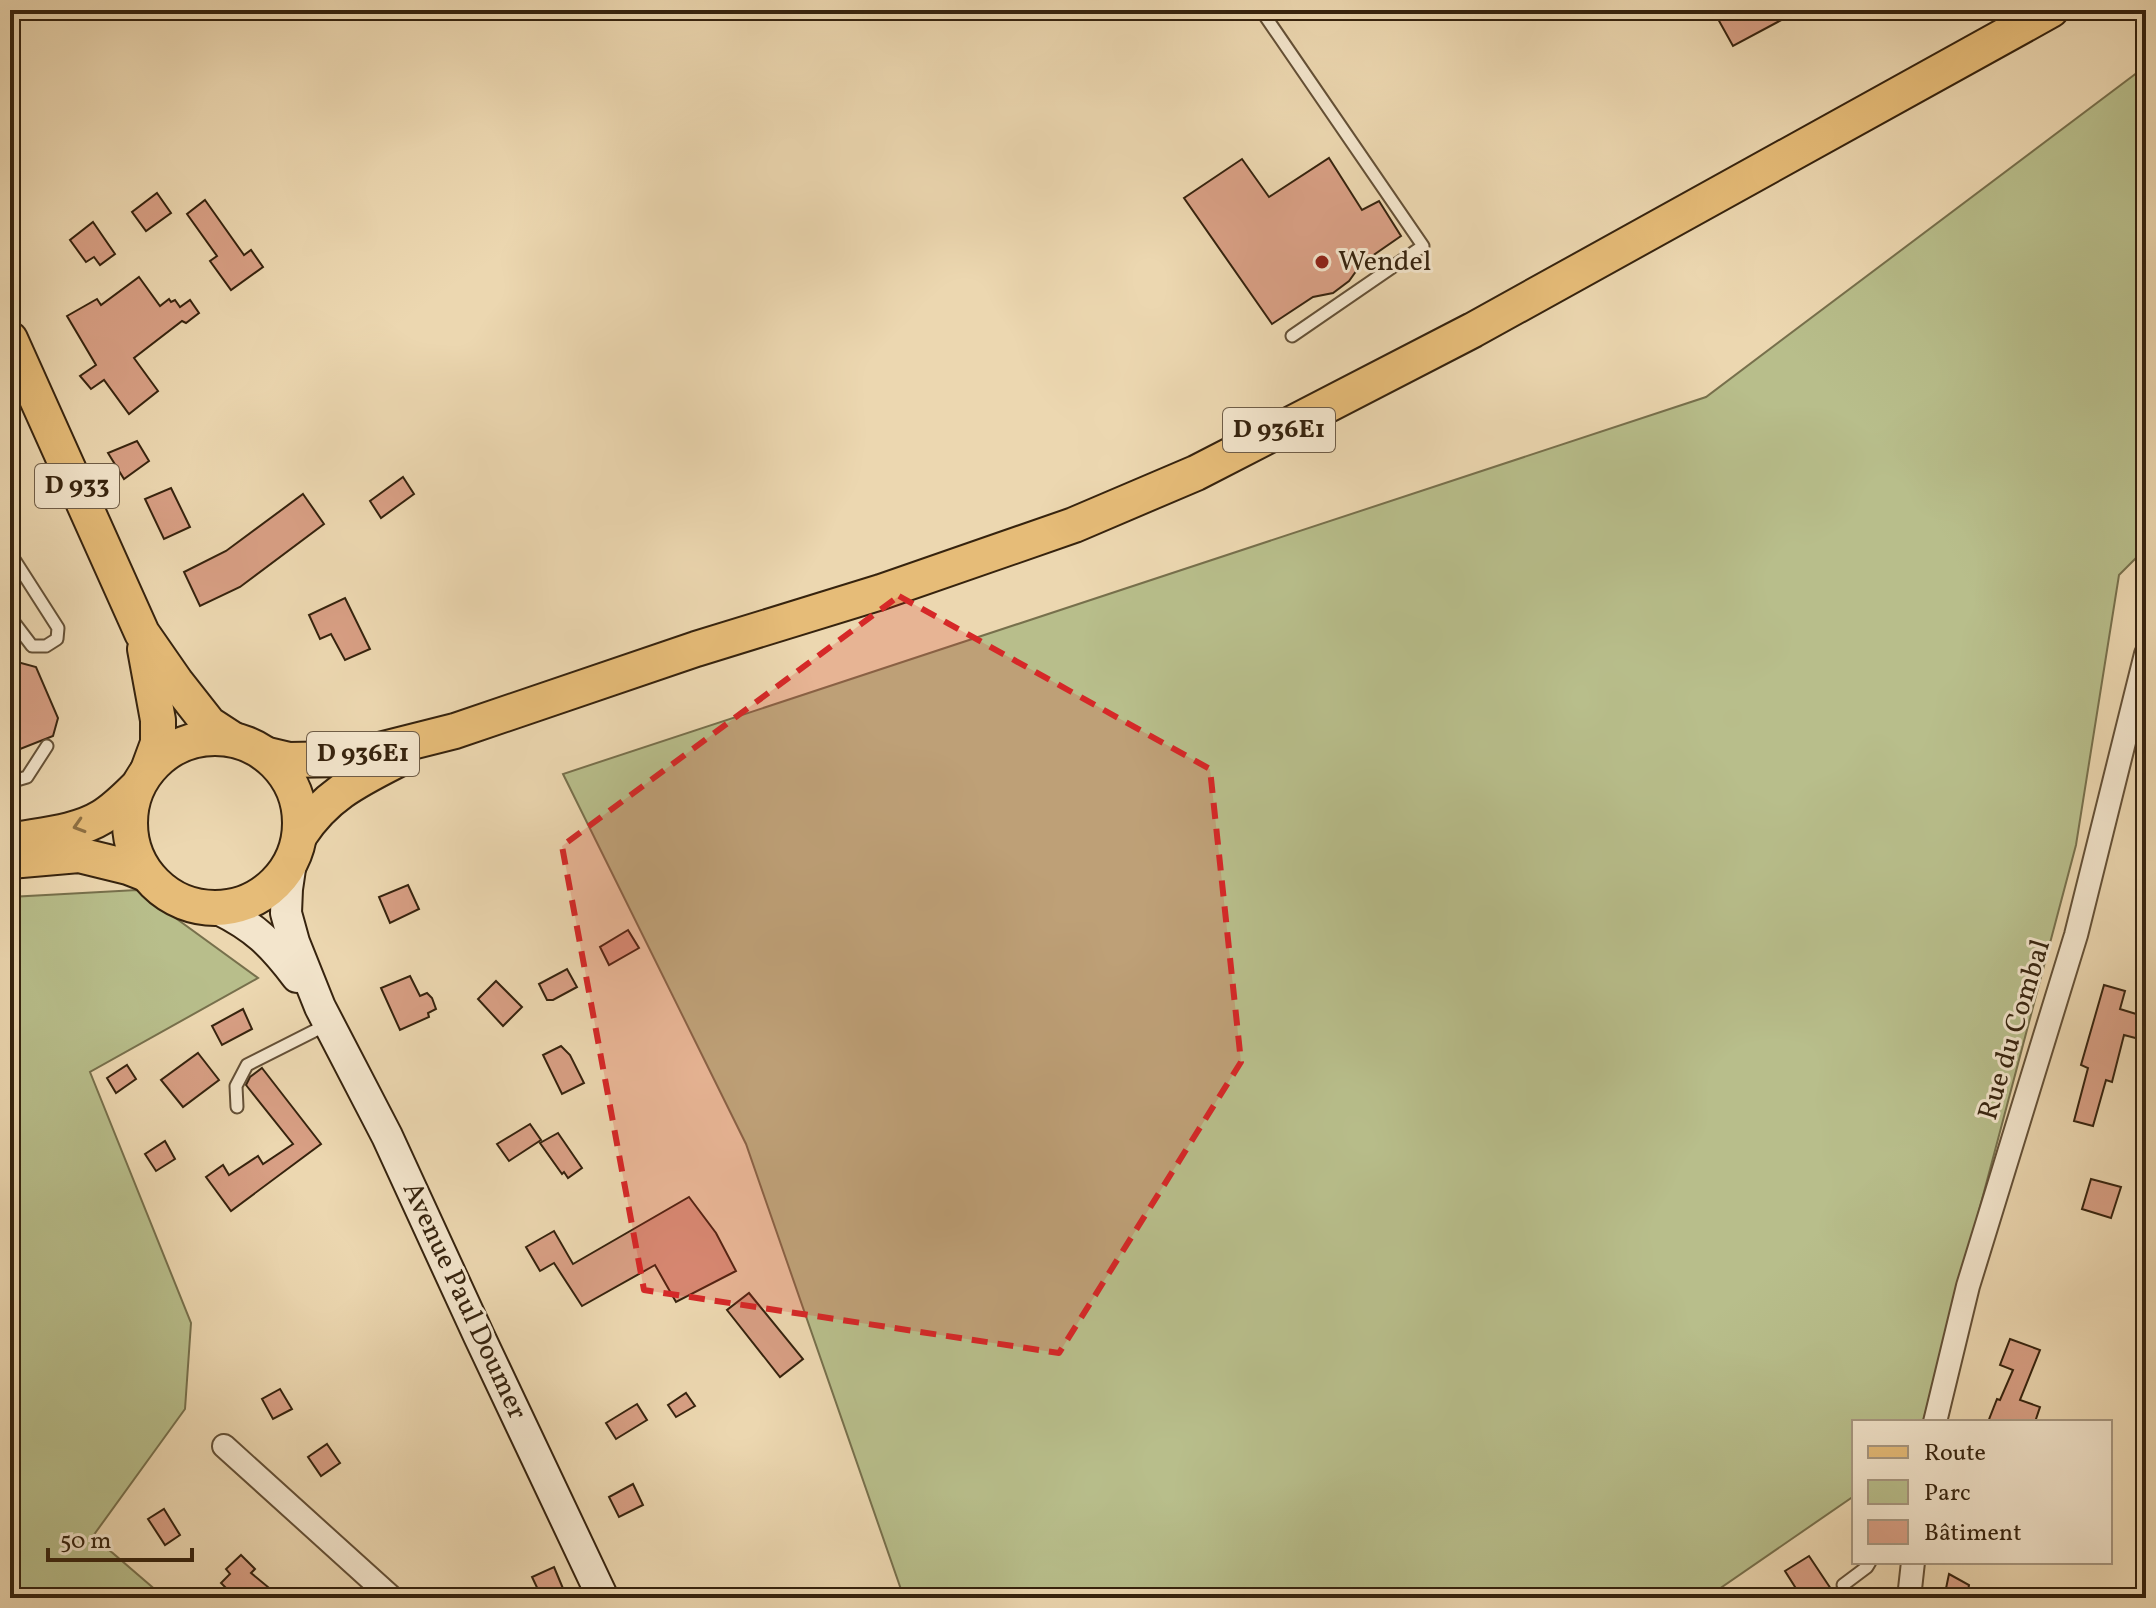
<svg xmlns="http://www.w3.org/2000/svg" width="2156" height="1608" viewBox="0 0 2156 1608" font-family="Vollkorn,serif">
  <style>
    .green { fill: #b8be8b; stroke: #77704c; stroke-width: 2 }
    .building { fill: #d89f84; stroke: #36230e; stroke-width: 2 }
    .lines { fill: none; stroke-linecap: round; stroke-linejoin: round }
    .service-casing { stroke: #645036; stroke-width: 15 }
    .minor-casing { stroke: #645036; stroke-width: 26 }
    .secondary-casing { stroke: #36230e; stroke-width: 34 }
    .primary-casing { stroke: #36230e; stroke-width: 38 }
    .service { stroke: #f3e5cc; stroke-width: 11 }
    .minor { stroke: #f3e5cc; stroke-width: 22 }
    .secondary { stroke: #f3e5cc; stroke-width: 30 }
    .primary { stroke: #e6bc78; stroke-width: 34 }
    .oneway { stroke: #8e7043 }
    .marked { fill: #d62828; fill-opacity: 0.2; stroke: #d62828; stroke-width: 6; stroke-dasharray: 16 10; stroke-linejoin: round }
    .poi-dot { fill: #8f2418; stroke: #f3e5cc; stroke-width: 3 }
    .labels { text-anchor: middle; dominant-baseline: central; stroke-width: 6; stroke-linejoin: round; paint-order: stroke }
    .shield { fill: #f3e5cc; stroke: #6f5d47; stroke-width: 2 }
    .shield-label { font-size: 26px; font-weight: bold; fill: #36230e }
    .poi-label { font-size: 28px; fill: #36230e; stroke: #f3e5cc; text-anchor: start }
    .street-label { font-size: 28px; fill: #36230e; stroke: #f3e5cc }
  </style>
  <rect width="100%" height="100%" fill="#ecd7b0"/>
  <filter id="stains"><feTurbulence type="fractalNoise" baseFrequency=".0025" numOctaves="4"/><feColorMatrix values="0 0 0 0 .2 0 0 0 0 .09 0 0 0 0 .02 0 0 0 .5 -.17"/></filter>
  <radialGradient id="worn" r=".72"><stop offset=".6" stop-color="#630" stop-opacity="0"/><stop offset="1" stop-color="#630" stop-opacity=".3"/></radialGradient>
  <!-- green -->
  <g class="green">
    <polygon points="2146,66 2146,548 2119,575 2076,845 1923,1422 1854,1422 1854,1496 1706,1598 904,1598 746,1144 563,774 1706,397"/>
    <polygon points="137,890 258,978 90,1072 191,1323 185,1409 93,1536 165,1598 10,1598 10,897"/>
  </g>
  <!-- building -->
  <g class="building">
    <polygon points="1713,10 1800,10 1733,46"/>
    <polygon points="1329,158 1362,210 1379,201 1401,236 1362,263 1349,281 1333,293 1313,297 1272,324 1184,198 1242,159 1269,197"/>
    <polygon points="157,193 171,213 146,231 132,212"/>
    <polygon points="205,200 244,255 251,250 263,267 231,290 210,261 217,256 187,214"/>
    <polygon points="93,222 115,254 100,265 94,257 86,262 70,240"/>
    <polygon points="139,277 160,306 169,299 171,302 175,300 180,307 190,300 199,313 186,323 182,321 134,358 158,391 129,414 104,380 91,389 80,376 96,365 67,316 97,299 101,305"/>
    <polygon points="137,441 149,461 124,479 108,453"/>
    <polygon points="403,477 414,494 381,518 370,501"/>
    <polygon points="171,488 190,527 164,539 145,499"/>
    <polygon points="303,494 324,524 240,587 200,606 184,572 226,551"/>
    <polygon points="345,598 370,649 345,660 331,634 320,639 309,615"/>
    <polygon points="10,660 36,667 58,718 53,736 10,753"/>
    <polygon points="408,885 419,909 390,923 379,897"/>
    <polygon points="628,930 639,948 609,965 600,947"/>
    <polygon points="567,969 577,987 553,1000 547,1000 539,984"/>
    <polygon points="410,976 420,996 427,993 432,998 436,1009 428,1013 429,1017 400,1030 381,988"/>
    <polygon points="496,981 522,1007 503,1026 478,999"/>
    <polygon points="2104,985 2125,991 2120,1009 2146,1017 2146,1027 2143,1040 2124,1035 2112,1082 2106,1080 2093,1126 2074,1121 2088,1068 2081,1065"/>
    <polygon points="243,1009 252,1029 222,1045 212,1026"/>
    <polygon points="561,1046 570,1055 584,1083 562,1094 543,1055"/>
    <polygon points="198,1053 219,1080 183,1107 161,1080"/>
    <polygon points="127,1065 136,1079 116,1093 107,1078"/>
    <polygon points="262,1068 321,1144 231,1211 206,1177 223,1165 229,1175 258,1156 263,1164 293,1144 246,1085 250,1077"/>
    <polygon points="530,1124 541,1140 509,1161 497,1144"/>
    <polygon points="558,1133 582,1168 568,1178 564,1172 562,1174 540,1143"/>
    <polygon points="165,1141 175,1159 156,1171 145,1154"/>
    <polygon points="2091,1179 2121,1187 2111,1218 2082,1209"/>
    <polygon points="689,1197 716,1233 736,1271 676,1302 655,1265 582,1306 554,1263 540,1271 526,1247 554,1231 573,1264"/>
    <polygon points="749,1293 803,1359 780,1377 727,1310"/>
    <polygon points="2010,1339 2040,1350 2020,1400 2040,1407 2035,1422 1988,1422 1997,1399 2000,1400 2013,1370 2000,1365"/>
    <polygon points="280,1389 292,1409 273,1419 262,1399"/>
    <polygon points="686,1393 695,1406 676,1417 668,1405"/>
    <polygon points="637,1404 647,1420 616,1439 606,1423"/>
    <polygon points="327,1444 340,1463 321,1476 308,1457"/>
    <polygon points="633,1484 643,1505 619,1517 609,1497"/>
    <polygon points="164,1509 180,1535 165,1545 148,1519"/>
    <polygon points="241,1555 255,1569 251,1573 268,1587 258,1598 236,1598 221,1583 230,1574 226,1569"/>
    <polygon points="1809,1556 1837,1598 1802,1598 1785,1571"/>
    <polygon points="554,1567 567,1598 542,1598 532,1577"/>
    <polygon points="1949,1574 1969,1585 1967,1598 1944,1598"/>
  </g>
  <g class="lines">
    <defs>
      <g id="service">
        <polyline points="1261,10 1423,246 1292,336"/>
        <polyline points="10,553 58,628 57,639 46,646 32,646 10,617"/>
        <polyline points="10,782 27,777 47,746"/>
        <polyline points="237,1107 236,1086 247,1065 328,1024"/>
        <polyline points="1843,1585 1867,1567 1870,1562"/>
      </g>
      <g id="minor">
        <polyline points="10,13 12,10"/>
        <polyline points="1935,1422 1968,1286 2076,935 2146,654"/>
        <polyline points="224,1446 392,1598"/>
        <polyline points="1909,1598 1913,1562"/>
      </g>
      <g id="secondary">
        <polyline points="291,862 287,889 286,913 294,942 320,1007 387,1136 479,1336 603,1598"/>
        <path d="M 218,909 C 255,927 272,944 297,977"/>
      </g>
      <g id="primary">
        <polyline points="10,339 142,633 176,682 209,724 232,739"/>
        <polyline points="145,649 158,720 158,743 148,770"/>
        <circle cx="215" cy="823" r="85"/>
        <polyline points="268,755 289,760 344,759 455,731 696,649 881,592 1074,525 1196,473 1473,330 2051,10"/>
        <path d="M 300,835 C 326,795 358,780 399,759"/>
        <path d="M 10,841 C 40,835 76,833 102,817 C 115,809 126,798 136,788"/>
        <polyline points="10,861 79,855 128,867 146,874"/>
      </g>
    </defs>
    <!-- service casing -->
    <use href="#service" class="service-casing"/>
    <!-- minor casing -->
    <use href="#minor" class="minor-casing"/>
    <!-- secondary casing -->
    <use href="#secondary" class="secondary-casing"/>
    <!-- primary casing -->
    <use href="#primary" class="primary-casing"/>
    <!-- service -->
    <use href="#service" class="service"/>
    <!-- minor -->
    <use href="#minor" class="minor"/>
    <!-- secondary -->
    <use href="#secondary" class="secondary"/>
    <!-- primary -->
    <use href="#primary" class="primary"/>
  </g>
  <!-- one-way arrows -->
  <defs><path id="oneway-chevron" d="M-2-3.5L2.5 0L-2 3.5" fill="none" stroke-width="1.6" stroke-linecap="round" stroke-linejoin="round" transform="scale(2)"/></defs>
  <use class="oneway" href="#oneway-chevron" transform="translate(79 826) rotate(163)"/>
  <!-- marked area -->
  <path class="marked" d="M 899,596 L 1210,769 L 1241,1062 L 1059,1353 L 644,1290 L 562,846 Z"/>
  <!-- markers -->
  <circle class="poi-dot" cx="1322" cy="262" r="8"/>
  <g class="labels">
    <!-- shield labels -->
    <g class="shield">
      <rect x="1223" y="408" width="112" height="44" rx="6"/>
      <rect x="35" y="464" width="84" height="44" rx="6"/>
      <rect x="307" y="732" width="112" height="44" rx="6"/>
    </g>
    <g class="shield-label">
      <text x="1279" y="430">D 936E1</text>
      <text x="77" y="486">D 933</text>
      <text x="363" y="754">D 936E1</text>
    </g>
    <!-- poi labels -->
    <g class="poi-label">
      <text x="1338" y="262">Wendel</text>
    </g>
    <!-- street labels -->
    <g class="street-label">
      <text transform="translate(2015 1030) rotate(-73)">Rue du Combal</text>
      <text transform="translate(464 1301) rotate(65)">Avenue Paul Doumer</text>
    </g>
  </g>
  <!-- margin -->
  <rect width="2156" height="1608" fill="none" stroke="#ecd7b0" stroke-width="40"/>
  <rect x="12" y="12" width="2132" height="1584" fill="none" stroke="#36230e" stroke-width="4"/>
  <rect x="20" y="20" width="2116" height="1568" fill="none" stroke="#36230e" stroke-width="2"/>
  <!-- legend -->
  <rect x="1852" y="1420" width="260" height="144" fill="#f3e5cc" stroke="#a79780" stroke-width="2"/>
  <rect x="1868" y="1446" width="40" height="12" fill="#e6bc78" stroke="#a79780" stroke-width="2"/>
  <text x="1924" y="1460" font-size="24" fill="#36230e">Route</text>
  <rect x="1868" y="1480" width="40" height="24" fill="#b8be8b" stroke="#a79780" stroke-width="2"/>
  <text x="1924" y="1500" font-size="24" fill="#36230e">Parc</text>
  <rect x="1868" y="1520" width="40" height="24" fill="#d89f84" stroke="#a79780" stroke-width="2"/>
  <text x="1924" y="1540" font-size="24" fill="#36230e">Bâtiment</text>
  <!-- scale -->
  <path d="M48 1548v12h144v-12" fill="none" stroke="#36230e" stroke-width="4"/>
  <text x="60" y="1548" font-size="24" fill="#36230e" stroke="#f3e5cc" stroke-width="6" paint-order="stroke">50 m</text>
  <rect width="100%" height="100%" filter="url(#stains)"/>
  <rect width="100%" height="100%" fill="url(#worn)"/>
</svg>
